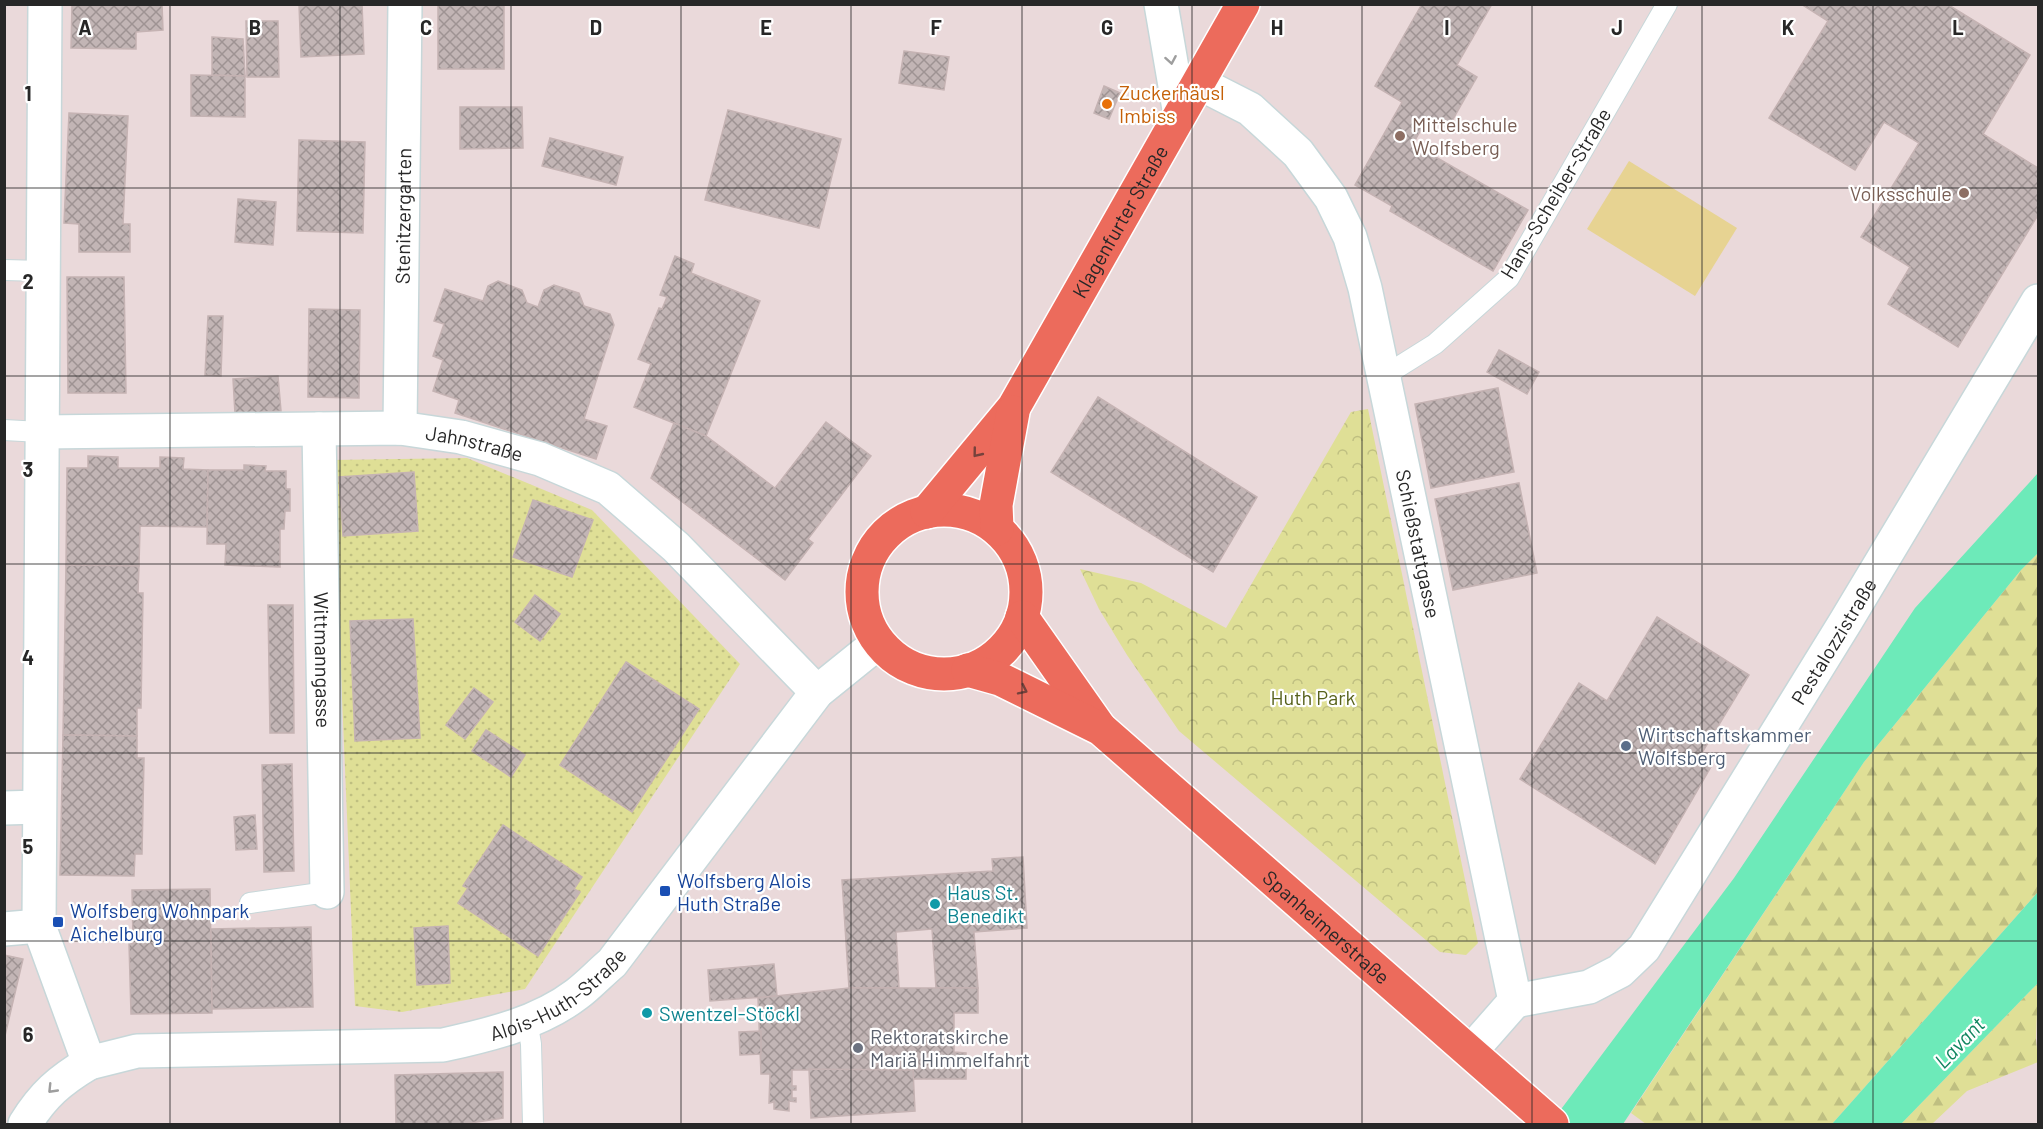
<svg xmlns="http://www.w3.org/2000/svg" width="2043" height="1129" viewBox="0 0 2043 1129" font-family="Barlow,sans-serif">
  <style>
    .grass { fill: url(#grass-dots) }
    .forest { fill: url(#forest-firs) }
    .park { fill: url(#park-crowns) }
    .pitch { fill: #e7d392 }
    .water { fill: #6deab9 }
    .building { fill: url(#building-cross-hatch); stroke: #c5b3b3; stroke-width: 1.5 }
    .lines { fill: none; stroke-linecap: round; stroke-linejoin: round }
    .lane-casing { stroke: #c7d7d9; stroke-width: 22 }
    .street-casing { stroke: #c7d7d9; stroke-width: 36 }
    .secondary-casing { stroke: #c7d7d9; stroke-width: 36 }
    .primary-casing { stroke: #fff; stroke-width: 36 }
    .lane { stroke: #fff; stroke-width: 20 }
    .street { stroke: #fff; stroke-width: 33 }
    .secondary { stroke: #fff; stroke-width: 33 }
    .primary { stroke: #ec6b5c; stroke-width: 33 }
    .oneway { stroke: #9e9e9e }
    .oneway2 { stroke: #76423c }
    .grid { fill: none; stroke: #272727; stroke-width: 1.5; stroke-opacity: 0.55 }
    .food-dot { fill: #e8710a; stroke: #fff; stroke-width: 2 }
    .education-dot { fill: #8d6e63; stroke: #fff; stroke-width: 2 }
    .service-dot { fill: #5c6f8a; stroke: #fff; stroke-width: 2 }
    .transit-dot { fill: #1a4fb4; stroke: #fff; stroke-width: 2 }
    .culture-dot { fill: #0f9aa8; stroke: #fff; stroke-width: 2 }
    .worship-dot { fill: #6b7280; stroke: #fff; stroke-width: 2 }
    .labels { text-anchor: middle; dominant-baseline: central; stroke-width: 4.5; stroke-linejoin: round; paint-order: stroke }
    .food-label { font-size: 20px; fill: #c56008; stroke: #fff; text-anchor: start }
    .education-label { font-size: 20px; fill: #785e54; stroke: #fff; text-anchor: start }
    .street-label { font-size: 20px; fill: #272727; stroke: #fff }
    .park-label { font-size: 20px; fill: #57611b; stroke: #fff }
    .service-label { font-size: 20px; fill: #4e5e75; stroke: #fff; text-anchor: start }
    .transit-label { font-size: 20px; fill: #164399; stroke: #fff; text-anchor: start }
    .culture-label { font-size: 20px; fill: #0d838f; stroke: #fff; text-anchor: start }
    .worship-label { font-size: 20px; fill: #5b616d; stroke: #fff; text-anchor: start }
    .water-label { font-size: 21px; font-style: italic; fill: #118560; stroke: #fff }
    .grid-label { font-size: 20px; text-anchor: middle; font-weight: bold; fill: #272727; stroke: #fff; stroke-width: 4.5; stroke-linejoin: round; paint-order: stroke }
  </style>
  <defs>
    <pattern id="grass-dots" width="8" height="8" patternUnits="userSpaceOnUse" patternTransform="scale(1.5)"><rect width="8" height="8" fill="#dfdf96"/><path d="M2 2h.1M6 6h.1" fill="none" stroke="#bfbf81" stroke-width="1.8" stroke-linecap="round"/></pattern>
    <pattern id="forest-firs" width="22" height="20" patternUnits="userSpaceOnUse" patternTransform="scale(1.5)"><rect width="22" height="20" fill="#dfdf96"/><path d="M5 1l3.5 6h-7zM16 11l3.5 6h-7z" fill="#bfbf81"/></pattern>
    <pattern id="park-crowns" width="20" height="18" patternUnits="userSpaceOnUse" patternTransform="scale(1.5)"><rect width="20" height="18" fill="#dfdf96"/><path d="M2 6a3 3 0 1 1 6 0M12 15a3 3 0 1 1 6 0" fill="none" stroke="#bfbf81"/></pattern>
    <pattern id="building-cross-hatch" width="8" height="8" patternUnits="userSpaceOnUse" patternTransform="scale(1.5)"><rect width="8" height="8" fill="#c2b5b5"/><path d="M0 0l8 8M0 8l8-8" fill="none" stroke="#9e9393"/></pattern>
  </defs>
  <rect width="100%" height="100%" fill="#ead9da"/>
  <!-- grass -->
  <polygon class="grass" points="467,458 592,510 740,664 525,989 402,1012 355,1006 332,460"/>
  <!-- forest -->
  <g class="forest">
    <polygon points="2038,553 2038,892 1832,1124 1646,1124 1631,1113 1864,762 2021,570"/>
    <polygon points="2038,983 2036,1039 2038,1062 1967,1091 1932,1124 1901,1124"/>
  </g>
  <!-- park -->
  <polygon class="park" points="1368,409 1478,943 1466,955 1440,952 1179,731 1127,655 1099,609 1080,569 1141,583 1226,628 1351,412"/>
  <!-- pitch -->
  <polygon class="pitch" points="1629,161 1737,228 1695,296 1587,229"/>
  <!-- water -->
  <g class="water">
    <polygon points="2038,473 2038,553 2021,570 1864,762 1623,1124 1550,1124 1734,878 1915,608"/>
    <polygon points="2038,892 2038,983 1901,1124 1832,1124"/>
  </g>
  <!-- building -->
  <g class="building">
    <polygon points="72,4 162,4 163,30 136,32 136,49 71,48"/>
    <polygon points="299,4 362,4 364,54 301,57"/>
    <rect x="438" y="4" width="66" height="65"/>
    <polygon points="1422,4 1492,4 1457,65 1477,77 1448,128 1428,117 1413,144 1528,210 1493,271 1390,211 1392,206 1355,185 1402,102 1375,86"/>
    <polygon points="1801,4 1947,4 2030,55 1983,134 2038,168 2038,215 1958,347 1888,304 1910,267 1861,237 1919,143 1884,122 1855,170 1769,118 1828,21"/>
    <polygon points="246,21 278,21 279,77 247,77"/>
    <polygon points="212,37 243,39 245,76 212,75"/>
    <polygon points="904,51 949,57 944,90 899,83"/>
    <polygon points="191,75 245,76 245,117 191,116"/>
    <polygon points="1104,86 1120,93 1109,119 1094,113"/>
    <polygon points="460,107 522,107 523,148 460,149"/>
    <polygon points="728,110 841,139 819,228 705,200"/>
    <polygon points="69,113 128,116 123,224 130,224 130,252 79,252 79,224 64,223"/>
    <polygon points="550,138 623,157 616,185 542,166"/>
    <polygon points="299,140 365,142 363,233 297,231"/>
    <polygon points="238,199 276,202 273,245 235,242"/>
    <polygon points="675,256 694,264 691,273 760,301 706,436 634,407 651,364 638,359 659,308 662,309 667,297 660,295"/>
    <polygon points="67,277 124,277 126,393 68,393"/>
    <polygon points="498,281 522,290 527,303 538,307 544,290 554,285 579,293 584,306 610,314 614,325 584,419 607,426 596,459 455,413 459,400 433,391 443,360 433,356 444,324 434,321 445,289 483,301 488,286"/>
    <polygon points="309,309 360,310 359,398 308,397"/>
    <polygon points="208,316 223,316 221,376 205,375"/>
    <polygon points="1499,350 1539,372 1527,394 1487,372"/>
    <polygon points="278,376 281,411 235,414 233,379"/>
    <polygon points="1498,388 1514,472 1431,488 1415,404"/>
    <polygon points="1098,397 1257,497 1213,572 1051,472"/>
    <polygon points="826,422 871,456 808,539 813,543 785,580 651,478 674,423 706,436 775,488"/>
    <polygon points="88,456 118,457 118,468 160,468 160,457 184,458 183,469 208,470 207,527 140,526 139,566 66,565 67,468 88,468"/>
    <polygon points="244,465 266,466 265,471 286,471 286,489 290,489 290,511 285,511 284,529 280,529 280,567 225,565 226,544 207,544 208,470 244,470"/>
    <polygon points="414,472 418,531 343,536 339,477"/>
    <polygon points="1519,483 1537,573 1453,590 1435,499"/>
    <polygon points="533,500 593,520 572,577 513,557"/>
    <polygon points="66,565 139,566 138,593 143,593 141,708 137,708 137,736 63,735"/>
    <polygon points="535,595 560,614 540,641 515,622"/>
    <polygon points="268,605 293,605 294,733 270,733"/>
    <polygon points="1657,617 1749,675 1700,756 1712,765 1655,864 1520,779 1579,683 1607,701"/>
    <polygon points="413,619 420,738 355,741 350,621"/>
    <polygon points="626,662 699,709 632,812 560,765"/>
    <polygon points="474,688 493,702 465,739 446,725"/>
    <polygon points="486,730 525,755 511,777 472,751"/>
    <polygon points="63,735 137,736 137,758 144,758 142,854 135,854 134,876 60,875"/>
    <polygon points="292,764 294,871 264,872 262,765"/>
    <polygon points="255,815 257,849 236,850 234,817"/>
    <polygon points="503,825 582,877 574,889 580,892 538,956 458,903 468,888 463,886"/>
    <polygon points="1023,857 1027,928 974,932 978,988 936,988 932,929 896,932 899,988 849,988 842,880 993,871 992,859"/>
    <polygon points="210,889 212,1013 131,1014 129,943 133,943 132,890"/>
    <polygon points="448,926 450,983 417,985 414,928"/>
    <polygon points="311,927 313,1007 212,1009 211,929"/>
    <polygon points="4,955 23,959 4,1040"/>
    <polygon points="774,964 777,996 710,1001 708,970"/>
    <polygon points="849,988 978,988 978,1013 954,1013 954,1052 966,1053 966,1079 913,1079 913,1070 792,1070 792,1086 796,1086 796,1090 792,1090 792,1098 796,1098 796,1102 789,1101 789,1111 774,1109 774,1102 769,1103 770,1074 761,1074 758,998"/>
    <polygon points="761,1031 761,1054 740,1055 739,1032"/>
    <polygon points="809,1069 913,1070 915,1111 811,1118"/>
    <polygon points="503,1072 503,1118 464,1124 396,1124 395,1075"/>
  </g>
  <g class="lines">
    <defs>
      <g id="lane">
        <polyline points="4,270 43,271"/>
        <polyline points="1384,376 1435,344 1509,278 1667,4"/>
        <polyline points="4,430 41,432"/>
        <polyline points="250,903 327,892"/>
        <polyline points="527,1020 531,1044 533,1124"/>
      </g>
      <g id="street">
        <polyline points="1161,4 1180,115"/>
        <path id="s1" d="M 1199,83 L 1250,109 L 1298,153 L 1331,198 L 1350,237 L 1365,288 L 1515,1001 L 1471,1051"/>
        <path id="s2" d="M 400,428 L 405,4"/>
        <path id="s3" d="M 319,429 L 327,892"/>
        <path id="s4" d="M 41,432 L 400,428 L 461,437 L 540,459 L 608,488 L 676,547 L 817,692"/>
        <polyline points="4,808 39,807"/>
        <polyline points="4,929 39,926"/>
        <path id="s5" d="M 1515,1001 L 1589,987 L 1620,971 L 1644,948 L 1846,621 L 2038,301"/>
        <path d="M 25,1124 C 43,1095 59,1081 89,1063"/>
      </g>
      <g id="secondary">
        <path id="s6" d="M 45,4 L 39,926 L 89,1063 L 137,1051 L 443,1045 C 489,1035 539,1023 577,994 C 589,985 600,973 612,963 L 817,692 L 879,642"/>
      </g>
      <g id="primary">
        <circle cx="944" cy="592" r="82"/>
        <path id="s7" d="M 927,512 L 1014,407 L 1243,4"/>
        <polyline points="997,529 996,505 1013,412"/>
        <polyline points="1022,617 1100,728"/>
        <path id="s8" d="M 968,670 L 1000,679 L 1101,729 L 1552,1124"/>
      </g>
    </defs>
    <!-- lane casing -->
    <use href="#lane" class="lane-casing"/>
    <!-- street casing -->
    <use href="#street" class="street-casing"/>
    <!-- secondary casing -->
    <use href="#secondary" class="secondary-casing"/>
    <!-- primary casing -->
    <use href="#primary" class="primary-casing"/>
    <!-- lane -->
    <use href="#lane" class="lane"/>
    <!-- street -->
    <use href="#street" class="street"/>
    <!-- secondary -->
    <use href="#secondary" class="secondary"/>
    <!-- primary -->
    <use href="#primary" class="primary"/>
  </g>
  <!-- one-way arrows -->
  <defs><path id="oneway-chevron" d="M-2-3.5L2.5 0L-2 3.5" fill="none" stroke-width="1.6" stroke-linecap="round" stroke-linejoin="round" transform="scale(1.5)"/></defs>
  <g class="oneway">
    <use href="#oneway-chevron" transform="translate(1171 60) rotate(80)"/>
    <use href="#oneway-chevron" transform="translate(52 1089) rotate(134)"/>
  </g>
  <g class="oneway2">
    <use href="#oneway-chevron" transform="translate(977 453) rotate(129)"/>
    <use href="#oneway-chevron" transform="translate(1023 690) rotate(26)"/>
  </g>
  <!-- grid -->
  <path class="grid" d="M 170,4 L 170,1124M 340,4 L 340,1124M 511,4 L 511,1124M 681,4 L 681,1124M 851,4 L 851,1124M 1022,4 L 1022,1124M 1192,4 L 1192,1124M 1362,4 L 1362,1124M 1532,4 L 1532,1124M 1702,4 L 1702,1124M 1873,4 L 1873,1124M 4,188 L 2038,188M 4,376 L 2038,376M 4,564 L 2038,564M 4,753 L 2038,753M 4,941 L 2038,941"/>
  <!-- markers -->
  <circle class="food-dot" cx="1107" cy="104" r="6"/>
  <g class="education-dot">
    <circle cx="1400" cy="136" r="6"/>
    <circle cx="1964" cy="193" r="6"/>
  </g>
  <circle class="service-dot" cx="1626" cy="746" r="6"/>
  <g class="transit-dot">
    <rect x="659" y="885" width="12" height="12" rx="3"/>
    <rect x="52" y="916" width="12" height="12" rx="3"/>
  </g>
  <g class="culture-dot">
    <circle cx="935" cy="904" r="6"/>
    <circle cx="647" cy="1013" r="6"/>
  </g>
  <circle class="worship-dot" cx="858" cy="1048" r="6"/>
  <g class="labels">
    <!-- food labels -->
    <g class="food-label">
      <text x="1119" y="92">Zuckerhäusl<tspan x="1119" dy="23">Imbiss</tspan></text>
    </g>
    <!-- education labels -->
    <g class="education-label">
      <text x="1412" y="124">Mittelschule<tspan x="1412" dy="23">Wolfsberg</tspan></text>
      <text x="1952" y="193" text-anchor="end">Volksschule</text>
    </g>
    <!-- street labels -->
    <g class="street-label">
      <text transform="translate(1555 193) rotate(-59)">Hans-Scheiber-Straße</text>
      <text stroke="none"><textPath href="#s2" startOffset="212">Stenitzergarten</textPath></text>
      <text stroke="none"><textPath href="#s7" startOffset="350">Klagenfurter Straße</textPath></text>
      <text stroke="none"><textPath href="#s4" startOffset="435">Jahnstraße</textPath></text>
      <text stroke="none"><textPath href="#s1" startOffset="536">Schießstattgasse</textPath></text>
      <text stroke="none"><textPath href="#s5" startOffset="504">Pestalozzistraße</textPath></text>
      <text stroke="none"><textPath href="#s3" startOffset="231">Wittmanngasse</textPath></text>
      <text stroke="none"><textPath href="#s8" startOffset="446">Spanheimerstraße</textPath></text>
      <text stroke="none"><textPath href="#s6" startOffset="1551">Alois-Huth-Straße</textPath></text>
    </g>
    <!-- park labels -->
    <g class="park-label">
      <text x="1313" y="697">Huth Park</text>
    </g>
    <!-- service labels -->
    <g class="service-label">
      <text x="1638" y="734">Wirtschaftskammer<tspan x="1638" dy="23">Wolfsberg</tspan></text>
    </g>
    <!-- transit labels -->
    <g class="transit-label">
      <text x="677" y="880">Wolfsberg Alois<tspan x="677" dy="23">Huth Straße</tspan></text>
      <text x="70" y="910">Wolfsberg Wohnpark<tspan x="70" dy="23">Aichelburg</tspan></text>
    </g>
    <!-- culture labels -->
    <g class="culture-label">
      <text x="947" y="892">Haus St.<tspan x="947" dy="23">Benedikt</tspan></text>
      <text x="659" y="1013">Swentzel-Stöckl</text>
    </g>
    <!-- worship labels -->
    <g class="worship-label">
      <text x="870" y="1036">Rektoratskirche<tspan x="870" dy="23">Mariä Himmelfahrt</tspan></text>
    </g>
    <!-- water labels -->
    <g class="water-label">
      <text transform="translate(1959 1042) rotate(-46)">Lavant</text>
    </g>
  </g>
  <g class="grid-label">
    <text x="85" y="35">A</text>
    <text x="255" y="35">B</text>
    <text x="426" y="35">C</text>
    <text x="596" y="35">D</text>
    <text x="766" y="35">E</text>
    <text x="936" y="35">F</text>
    <text x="1107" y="35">G</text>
    <text x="1277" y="35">H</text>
    <text x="1447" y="35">I</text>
    <text x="1617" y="35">J</text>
    <text x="1788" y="35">K</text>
    <text x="1958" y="35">L</text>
    <text x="28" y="101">1</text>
    <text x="28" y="289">2</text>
    <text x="28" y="477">3</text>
    <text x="28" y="665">4</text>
    <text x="28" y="854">5</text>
    <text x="28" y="1042">6</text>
  </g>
  <!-- border -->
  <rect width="2043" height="1129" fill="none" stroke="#272727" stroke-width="12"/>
</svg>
